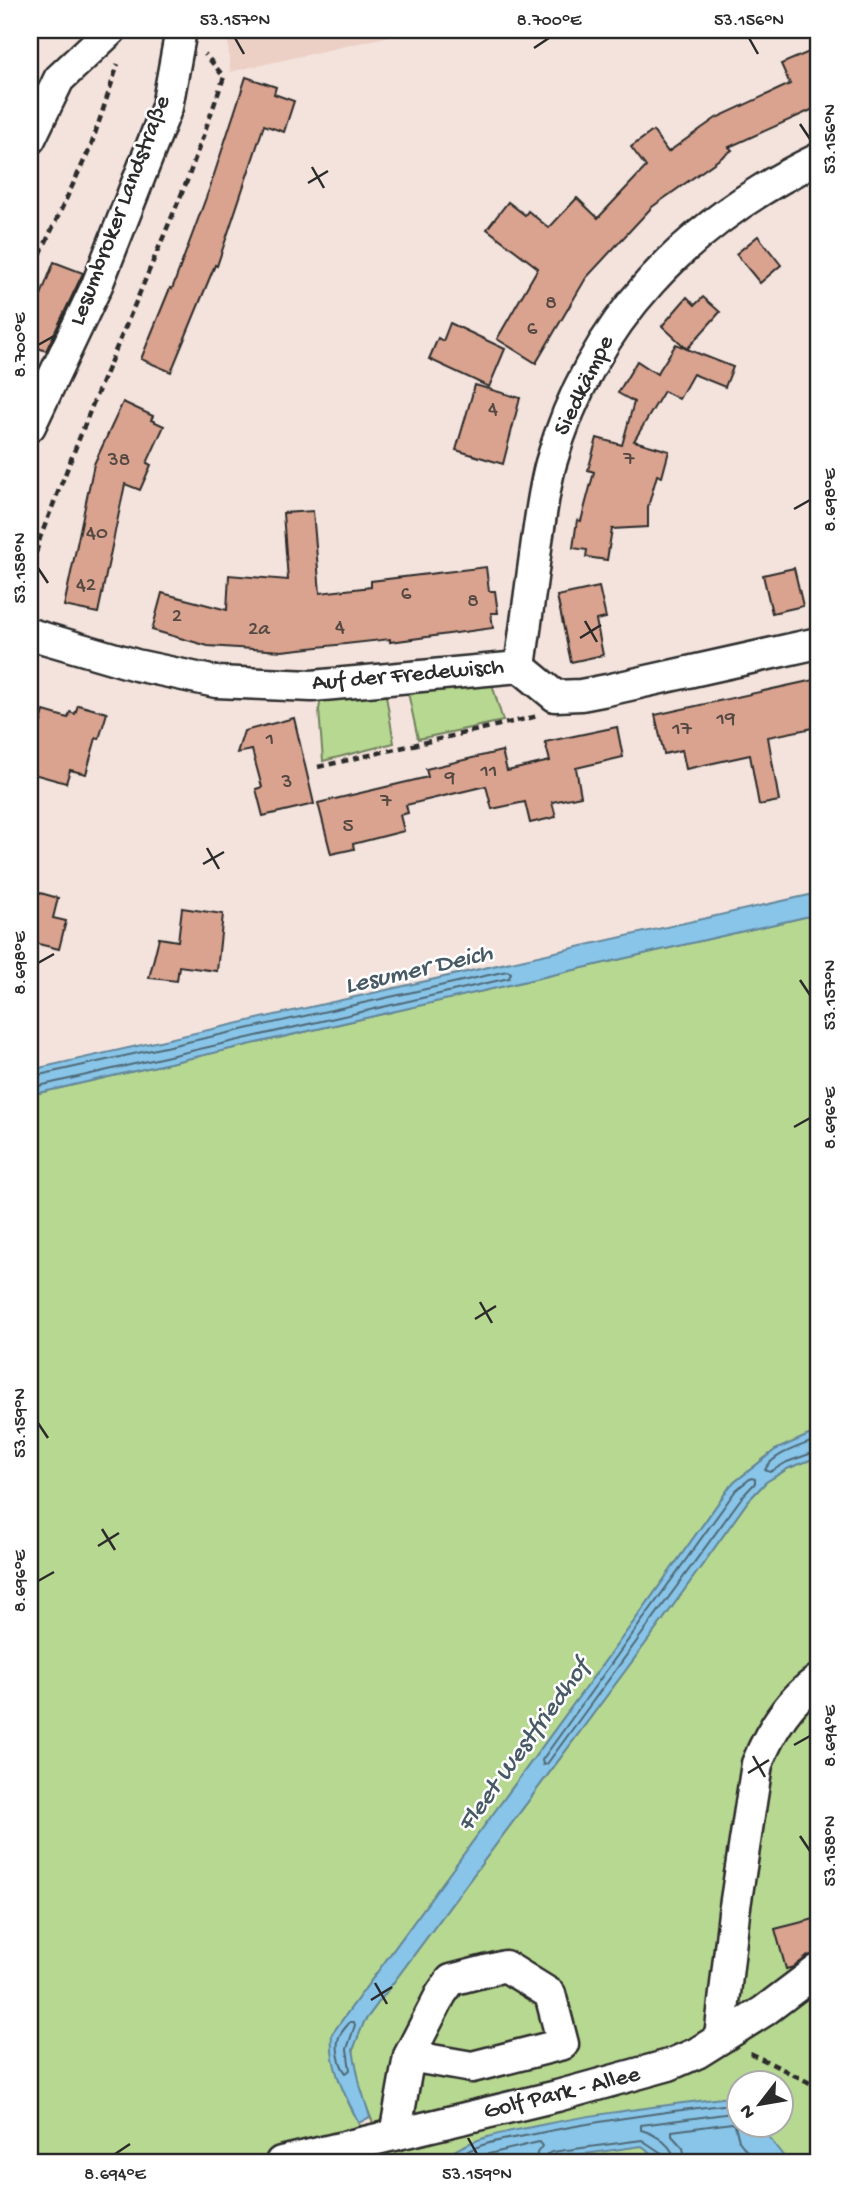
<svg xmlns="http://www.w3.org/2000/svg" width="848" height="2192" viewBox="0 0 848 2192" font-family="'Gochi Hand',sans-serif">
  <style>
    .built { fill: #ecd0c6 }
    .green { fill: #b7d891; stroke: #71825e; stroke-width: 2; fill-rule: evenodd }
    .water { fill: #88c5e8; stroke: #63879c; stroke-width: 2 }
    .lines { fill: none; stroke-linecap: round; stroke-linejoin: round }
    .shore { stroke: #506977; stroke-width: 2 }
    .building { fill: #d9a38f; stroke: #2b2b2b; stroke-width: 2 }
    .minor-casing { stroke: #2b2b2b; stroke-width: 35 }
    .path { stroke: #2b2b2b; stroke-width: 4.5; stroke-dasharray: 7 5; stroke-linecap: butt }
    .minor { stroke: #fff; stroke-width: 30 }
    .ticks { fill: none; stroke: #2b2b2b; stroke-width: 2.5 }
    .labels { text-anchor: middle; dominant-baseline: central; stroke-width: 5; stroke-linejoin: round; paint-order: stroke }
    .number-label { font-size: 21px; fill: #564944 }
    .street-label { font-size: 24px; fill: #2b2b2b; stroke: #fff }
    .water-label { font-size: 26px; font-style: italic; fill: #475964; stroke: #fff }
    .neatline { fill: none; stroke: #2b2b2b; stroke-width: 2.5 }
    .ticks-label { font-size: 18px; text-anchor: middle; fill: #2b2b2b }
  </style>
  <rect width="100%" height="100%" fill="#f4e3dd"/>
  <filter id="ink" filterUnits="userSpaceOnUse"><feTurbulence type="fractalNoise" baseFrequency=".0143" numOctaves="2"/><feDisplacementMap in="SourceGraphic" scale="14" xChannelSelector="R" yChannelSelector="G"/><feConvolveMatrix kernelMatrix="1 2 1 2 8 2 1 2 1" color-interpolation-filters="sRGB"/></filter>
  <g filter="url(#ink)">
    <!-- built -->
    <polygon class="built" points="227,30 417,30 230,72"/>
    <!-- green -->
    <g class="green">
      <polygon points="492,684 503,721 418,739 407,688"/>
      <polygon points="385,690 394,743 323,761 319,710 321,697"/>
      <polygon points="818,914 818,1431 775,1450 731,1485 638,1616 332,2034 347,2100 359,2123 368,2162 30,2162 30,1095"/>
      <path d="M 818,1457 L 818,2162 L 394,2162 C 379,2142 349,2072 354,2048 C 356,2039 361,2030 364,2022 L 657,1628 L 748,1501 L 766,1482 L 789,1468 ZM 740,2084 L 782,2084 L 782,2126 L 740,2126 Z"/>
    </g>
    <!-- water -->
    <g class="water">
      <polygon points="818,893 818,914 30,1095 30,1070"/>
      <path d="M 818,1431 L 818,1457 L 789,1468 L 766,1482 L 748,1501 L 657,1628 L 364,2022 L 353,2050 L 360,2085 L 370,2117 L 359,2123 C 345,2096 329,2066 332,2034 L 638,1616 L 731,1485 L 775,1450 Z"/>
      <path d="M 737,2096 L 739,2099 L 740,2126 L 760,2126 L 788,2162 L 663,2162 L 642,2146 L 528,2162 L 457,2162 L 454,2151 C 479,2136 508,2132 536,2126 C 602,2112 670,2105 737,2096 Z"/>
    </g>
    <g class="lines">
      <!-- shore -->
      <g class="shore">
        <polyline points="30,1077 507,971 511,973 509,978 30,1088"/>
        <path d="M 818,1439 C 802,1446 773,1453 765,1470 L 770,1472 L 787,1462 L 818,1451"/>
        <polygon points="751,1478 755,1479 755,1483 742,1497 547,1764 543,1765 542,1760 736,1490"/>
        <path d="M 350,2022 L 354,2022 L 355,2025 L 347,2049 L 350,2070 L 346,2073 C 340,2066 335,2048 339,2037 C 341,2032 346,2027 350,2022 Z"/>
        <path d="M 463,2162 L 463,2154 C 481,2142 509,2139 530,2135 C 599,2120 669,2111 740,2103"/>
        <polyline points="472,2162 476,2157 539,2142 542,2146 537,2153 536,2162"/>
        <polyline points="545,2162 546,2155 552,2152 642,2140 663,2154 666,2162"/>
        <path d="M 675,2162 C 674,2146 656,2134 641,2130 L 641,2125 L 740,2112"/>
        <polyline points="686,2162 683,2148 672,2136 672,2131 732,2123 735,2125 739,2141 755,2162"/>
      </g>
    </g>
    <!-- building -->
    <g class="building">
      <polygon points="809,52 818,73 818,107 729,147 732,150 652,207 586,278 536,363 497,339 538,268 487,229 508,202 525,215 528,211 549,228 577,198 598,218 646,167 631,147 653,131 668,152 716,118 790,84 781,64"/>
      <polygon points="246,77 276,87 274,94 294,101 284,132 264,125 217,266 215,265 171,372 141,359 170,288 172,289 210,187"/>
      <polygon points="758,236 781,265 760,283 736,254"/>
      <polygon points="54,262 83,273 46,351 30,345 38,321 32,318"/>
      <polygon points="687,297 695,305 703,297 720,312 687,349 733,367 725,387 693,374 679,399 664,391 634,441 669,451 662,477 657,475 648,507 648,527 612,529 607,560 586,557 587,550 573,548 577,520 581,521 594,472 588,470 597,438 622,445 634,402 618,393 637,361 657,374 676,344 687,349 662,326"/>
      <polygon points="450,323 505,349 489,387 429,359 438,338 443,341"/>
      <polygon points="475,385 520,398 503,464 456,450"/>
      <polygon points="123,402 153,416 151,420 164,426 147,463 151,465 140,490 125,484 98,613 64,606 94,464"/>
      <polygon points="313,511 320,593 371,587 371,581 486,567 489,591 495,591 498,613 491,613 493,628 390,642 390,639 282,651 208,646 152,630 162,593 227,610 229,575 288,580 283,513"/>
      <polygon points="794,568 803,606 772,613 763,575"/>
      <polygon points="599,587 606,618 596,620 603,655 571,662 557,596"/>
      <polygon points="818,679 818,727 768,737 779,801 759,805 750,755 686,769 682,750 664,754 655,715"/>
      <polygon points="78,705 107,713 99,739 96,738 86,774 70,770 66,783 30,773 30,762 44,711 68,718 70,712 75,714"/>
      <polygon points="294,718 314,804 263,816 256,789 262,787 252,750 237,753 244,731"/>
      <polygon points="617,727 623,757 576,768 581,796 552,802 556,817 530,823 525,802 492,809 486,786 406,805 408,813 400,815 404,831 353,844 354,849 331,854 318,803 428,777 426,769 502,751 507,771 550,761 545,742"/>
      <polygon points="30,890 58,898 53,918 66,921 59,949 30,942"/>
      <polygon points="182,908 223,914 217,971 179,966 177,981 149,978 159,938 178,941"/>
      <polygon points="818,1918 818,1953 808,1956 794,1967 786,1969 775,1929"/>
    </g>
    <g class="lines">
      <defs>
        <g id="minor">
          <polyline points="30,139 59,79 111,30"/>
          <polyline points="30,426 97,285 167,107 181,30"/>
          <polyline points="30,634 136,665 216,682 312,686 520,667 555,696 581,695 607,690 818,643"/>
          <path d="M 520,667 C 526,625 531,583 537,541 C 541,515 544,488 551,463 C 591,321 688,222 818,159"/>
          <path d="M 720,2038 L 734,1913 L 757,1764 C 770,1731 788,1701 818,1680"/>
          <polyline points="395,2135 409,2056 441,1994 451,1980 505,1966 550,1994 563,2044 472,2067 409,2056"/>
          <polyline points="281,2162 557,2096 669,2065 697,2053 764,2011 818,1970"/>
        </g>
      </defs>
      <!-- minor casing -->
      <use href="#minor" class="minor-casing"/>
      <!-- path -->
      <g class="path">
        <polyline points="30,276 91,146 118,64"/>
        <polyline points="30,576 40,538 94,401 187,181 224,77 205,54"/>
        <polyline points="318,767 538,716"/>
        <polyline points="750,2053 818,2087"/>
      </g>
      <!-- minor -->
      <use href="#minor" class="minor"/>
    </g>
  </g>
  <!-- ticks -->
  <path class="ticks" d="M 235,38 L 244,54M 749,38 L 758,54M 534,48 L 549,38M 800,124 L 810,139M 312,167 L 324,188M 308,183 L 328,171M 38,345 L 54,336M 794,509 L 810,500M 38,568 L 48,583M 585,621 L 597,642M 580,638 L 601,625M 207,848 L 219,869M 203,864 L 224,852M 38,963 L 54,954M 800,980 L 810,995M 794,1127 L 810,1118M 480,1302 L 492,1323M 475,1319 L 496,1306M 38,1423 L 48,1438M 102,1529 L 115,1550M 98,1546 L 119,1533M 38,1581 L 54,1572M 794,1745 L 810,1736M 753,1756 L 765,1777M 748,1773 L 769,1760M 800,1836 L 810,1851M 375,1983 L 387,2004M 371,2000 L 392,1987M 468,2138 L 477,2154M 115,2154 L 130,2144"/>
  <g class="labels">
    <!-- number labels -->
    <g class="number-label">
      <text x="551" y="304">8</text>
      <text x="532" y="330">6</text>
      <text x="493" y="410">4</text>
      <text x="629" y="460">7</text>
      <text x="119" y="461">38</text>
      <text x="97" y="534">40</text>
      <text x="86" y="586">42</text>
      <text x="406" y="595">6</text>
      <text x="473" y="602">8</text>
      <text x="177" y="617">2</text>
      <text x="340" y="628">4</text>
      <text x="259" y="630">2a</text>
      <text x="726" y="720">19</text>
      <text x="682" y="730">17</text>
      <text x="270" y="740">1</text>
      <text x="489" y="772">11</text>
      <text x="450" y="779">9</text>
      <text x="287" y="783">3</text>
      <text x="386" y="802">7</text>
      <text x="348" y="827">5</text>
    </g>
    <!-- street labels -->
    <g class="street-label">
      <text transform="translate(121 211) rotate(-69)">Lesumbroker Landstraße</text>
      <text transform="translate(585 386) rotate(-64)">Siedkämpe</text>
      <text transform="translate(408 676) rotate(-5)">Auf der Fredewisch</text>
      <text transform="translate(562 2094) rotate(-14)">Golf Park - Allee</text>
    </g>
    <!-- water labels -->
    <g class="water-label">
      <text transform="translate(419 971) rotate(-13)">Lesumer Deich</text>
      <text transform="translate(525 1747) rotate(-54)">Fleet Westfriedhof</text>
    </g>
  </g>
  <!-- margin -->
  <rect width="848" height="2192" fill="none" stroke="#fff" stroke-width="77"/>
  <!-- north arrow -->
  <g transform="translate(760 2104) rotate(239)"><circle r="33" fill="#ffffff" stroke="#aaaaaa" stroke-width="2"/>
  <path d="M0-5L12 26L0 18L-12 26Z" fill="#2b2b2b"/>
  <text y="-10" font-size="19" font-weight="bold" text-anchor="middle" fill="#2b2b2b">N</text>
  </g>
  <rect x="38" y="38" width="772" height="2116" class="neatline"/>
  <g class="ticks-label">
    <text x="235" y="25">53.157°N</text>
    <text x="549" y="25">8.700°E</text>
    <text x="749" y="25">53.156°N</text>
    <text transform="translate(829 139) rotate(-90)" y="6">53.156°N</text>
    <text transform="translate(19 345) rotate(-90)" y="6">8.700°E</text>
    <text transform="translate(829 500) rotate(-90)" y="6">8.698°E</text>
    <text transform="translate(19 568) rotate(-90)" y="6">53.158°N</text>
    <text transform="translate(19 963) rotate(-90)" y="6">8.698°E</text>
    <text transform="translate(829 995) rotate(-90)" y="6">53.157°N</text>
    <text transform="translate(829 1118) rotate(-90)" y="6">8.696°E</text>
    <text transform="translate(19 1423) rotate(-90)" y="6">53.159°N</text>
    <text transform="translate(19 1581) rotate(-90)" y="6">8.696°E</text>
    <text transform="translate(829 1736) rotate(-90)" y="6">8.694°E</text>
    <text transform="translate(829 1851) rotate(-90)" y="6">53.158°N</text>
    <text x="115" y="2179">8.694°E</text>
    <text x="477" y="2179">53.159°N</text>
  </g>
</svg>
